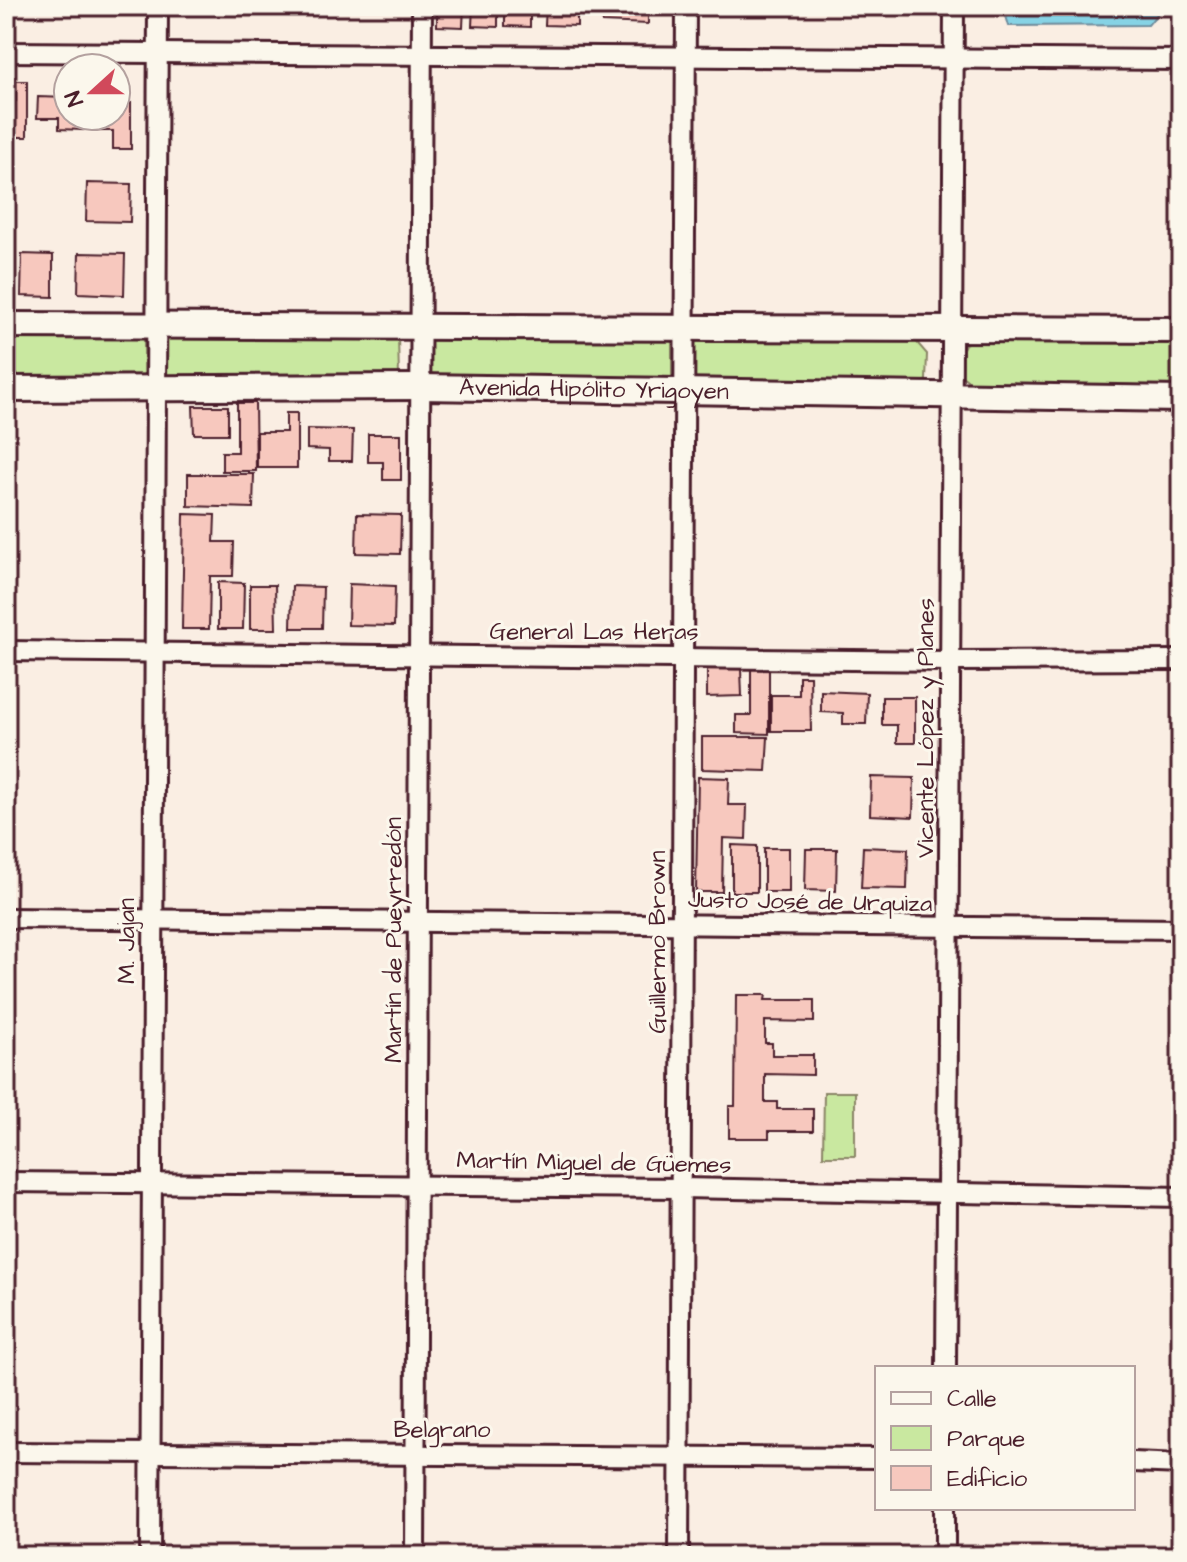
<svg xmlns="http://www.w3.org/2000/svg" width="1187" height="1562" viewBox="0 0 1187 1562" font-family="'Architects Daughter',sans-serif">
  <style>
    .green { fill: #c9e8a0; stroke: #8a8466; stroke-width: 2 }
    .water { fill: #86d3e5; stroke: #6e8b9b; stroke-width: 2 }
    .building { fill: #f7c8be; stroke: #4a1f2b; stroke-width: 2 }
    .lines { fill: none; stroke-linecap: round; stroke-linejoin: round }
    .minor-casing { stroke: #4a1f2b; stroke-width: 24 }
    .major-casing { stroke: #4a1f2b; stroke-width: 30 }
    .minor { stroke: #fbf7ec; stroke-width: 18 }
    .major { stroke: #fbf7ec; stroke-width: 24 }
    .labels { text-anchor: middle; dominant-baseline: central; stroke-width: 6; stroke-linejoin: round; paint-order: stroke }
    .street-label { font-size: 24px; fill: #4a1f2b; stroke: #fbf7ec }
  </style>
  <rect width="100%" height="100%" fill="#faeee3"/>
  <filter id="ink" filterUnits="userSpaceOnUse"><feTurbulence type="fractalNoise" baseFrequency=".0125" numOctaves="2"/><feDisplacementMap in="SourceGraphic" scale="16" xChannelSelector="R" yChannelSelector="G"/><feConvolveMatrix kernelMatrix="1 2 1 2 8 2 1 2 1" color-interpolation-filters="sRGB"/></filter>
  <g filter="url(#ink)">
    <!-- green -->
    <g class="green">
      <polygon points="6,335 144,336 144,378 6,377"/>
      <polygon points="398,335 399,379 159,381 158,337"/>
      <polygon points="429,335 672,338 672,382 429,379"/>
      <polygon points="984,336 1181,338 1181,385 1173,390 975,386 962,376 959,358 965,344"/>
      <polygon points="689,338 913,338 927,354 926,380 913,389 690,385"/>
      <polygon points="824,1092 855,1092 855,1156 823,1156"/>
    </g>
    <!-- water -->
    <polygon class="water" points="1003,6 1164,6 1148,25 1009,26"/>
    <!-- building -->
    <g class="building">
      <polygon points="437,6 464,6 463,27 437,26"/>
      <polygon points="473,6 498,6 498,27 472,26"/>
      <polygon points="505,6 530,6 530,27 505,26"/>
      <polygon points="546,6 577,6 577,26 545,25"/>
      <polygon points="603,6 648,6 648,24 602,22"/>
      <polygon points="16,81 27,81 27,137 6,137 6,100 16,101"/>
      <polygon points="38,97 68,98 68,116 83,116 83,130 59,129 59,118 37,118"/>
      <polygon points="116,103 131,103 131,149 113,149 113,131 98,131 98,116 116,116"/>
      <polygon points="87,183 131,184 130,222 86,221"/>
      <polygon points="79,253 125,254 124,295 78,293"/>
      <polygon points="22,254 53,255 53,297 21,296"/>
      <polygon points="237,403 255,403 256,471 222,471 222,452 237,452"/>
      <polygon points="193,406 228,406 228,434 194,434"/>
      <polygon points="286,413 297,413 297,468 257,468 257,432 286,432"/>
      <polygon points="307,429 353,430 352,461 329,461 329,450 307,449"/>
      <polygon points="368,434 401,434 401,480 383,480 383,462 368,462"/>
      <polygon points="188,474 254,474 253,508 188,506"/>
      <polygon points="184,514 215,515 214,542 234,542 233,576 210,576 209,629 182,629"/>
      <polygon points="357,514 401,515 400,554 356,553"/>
      <polygon points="218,582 244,583 243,629 218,629"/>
      <polygon points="349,584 395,586 394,626 348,625"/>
      <polygon points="250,585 275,585 276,629 250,629"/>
      <polygon points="292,586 323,587 322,628 291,628"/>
      <polygon points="751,666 769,666 769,734 736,733 736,715 751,715"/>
      <polygon points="707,669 741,669 742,696 707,697"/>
      <polygon points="799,676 810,676 811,731 771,731 771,695 799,695"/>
      <polygon points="821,691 867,693 866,724 843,724 843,713 821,712"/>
      <polygon points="882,697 915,697 915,743 897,743 897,725 882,725"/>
      <polygon points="702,737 768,737 766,771 702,769"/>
      <polygon points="698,777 729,778 728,805 747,805 746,839 723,838 722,892 696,892"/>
      <polygon points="871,777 914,778 913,817 870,815"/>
      <polygon points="732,845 757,846 757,892 732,892"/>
      <polygon points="863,847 908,849 907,889 861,888"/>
      <rect x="764" y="848" width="25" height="44"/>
      <polygon points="806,849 837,849 836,891 805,890"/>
      <polygon points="736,995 766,995 765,1000 814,1000 814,1022 765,1021 765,1043 772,1043 772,1055 813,1055 813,1075 765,1074 765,1102 777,1102 777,1109 813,1109 813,1131 769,1131 769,1138 729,1138 729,1106 735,1106"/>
    </g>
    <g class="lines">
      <defs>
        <g id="minor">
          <polyline points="6,52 1181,60"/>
          <polyline points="6,651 951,661 1181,660"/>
          <polyline points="6,918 1181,929"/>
          <polyline points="6,1182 681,1188 1181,1197"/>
          <polyline points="946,1368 954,6"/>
          <polyline points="6,1452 877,1458"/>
          <polyline points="1133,1462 1181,1464"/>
          <polyline points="945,1508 945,1556"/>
          <polyline points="150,1556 158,6"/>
          <polyline points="415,1556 422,6"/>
          <polyline points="679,1556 686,6"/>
        </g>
        <g id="major">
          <polyline points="6,325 1181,330"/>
          <path id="s1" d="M 6,389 L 420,387 L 1181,399"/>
        </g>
      </defs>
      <!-- minor casing -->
      <use href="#minor" class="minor-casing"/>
      <!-- major casing -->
      <use href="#major" class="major-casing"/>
      <!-- minor -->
      <use href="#minor" class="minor"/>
      <!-- major -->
      <use href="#major" class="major"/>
    </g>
  </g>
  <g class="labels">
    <!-- street labels -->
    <g class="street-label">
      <text stroke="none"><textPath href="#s1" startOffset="588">Avenida Hipólito Yrigoyen</textPath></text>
      <text x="594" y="632">General Las Heras</text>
      <text transform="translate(926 728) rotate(-90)">Vicente López y Planes</text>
      <text transform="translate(810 902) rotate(1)">Justo José de Urquiza</text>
      <text transform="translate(394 940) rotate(-90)">Martín de Pueyrredón</text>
      <text transform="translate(127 941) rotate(-90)">M. Jajan</text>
      <text transform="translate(658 942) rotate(-90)">Guillermo Brown</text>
      <text transform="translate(594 1163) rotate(1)">Martín Miguel de Güemes</text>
      <text x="442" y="1430">Belgrano</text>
    </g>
  </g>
  <!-- margin -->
  <rect width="1187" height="1562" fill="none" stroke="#fbf7ec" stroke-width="32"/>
  <rect x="16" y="16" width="1155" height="1530" fill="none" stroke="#4a1f2b" stroke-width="3" filter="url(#ink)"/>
  <!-- legend -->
  <rect x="875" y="1366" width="260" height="144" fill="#fbf7ec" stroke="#b4a19f" stroke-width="2"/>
  <rect x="891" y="1392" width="40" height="12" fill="#fbf7ec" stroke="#b4a19f" stroke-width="2"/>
  <text x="947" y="1406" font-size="24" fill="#4a1f2b">Calle</text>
  <rect x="891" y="1426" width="40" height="24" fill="#c9e8a0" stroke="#b4a19f" stroke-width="2"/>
  <text x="947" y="1446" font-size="24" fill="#4a1f2b">Parque</text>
  <rect x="891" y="1466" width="40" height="24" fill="#f7c8be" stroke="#b4a19f" stroke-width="2"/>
  <text x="947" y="1486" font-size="24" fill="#4a1f2b">Edificio</text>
  <!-- north arrow -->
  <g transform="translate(92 92) rotate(249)"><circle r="38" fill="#fbf7ec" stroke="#b4a19f" stroke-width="2"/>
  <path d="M0-6L14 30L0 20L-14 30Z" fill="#d1495b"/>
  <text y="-12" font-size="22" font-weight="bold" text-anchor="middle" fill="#4a1f2b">N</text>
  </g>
</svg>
